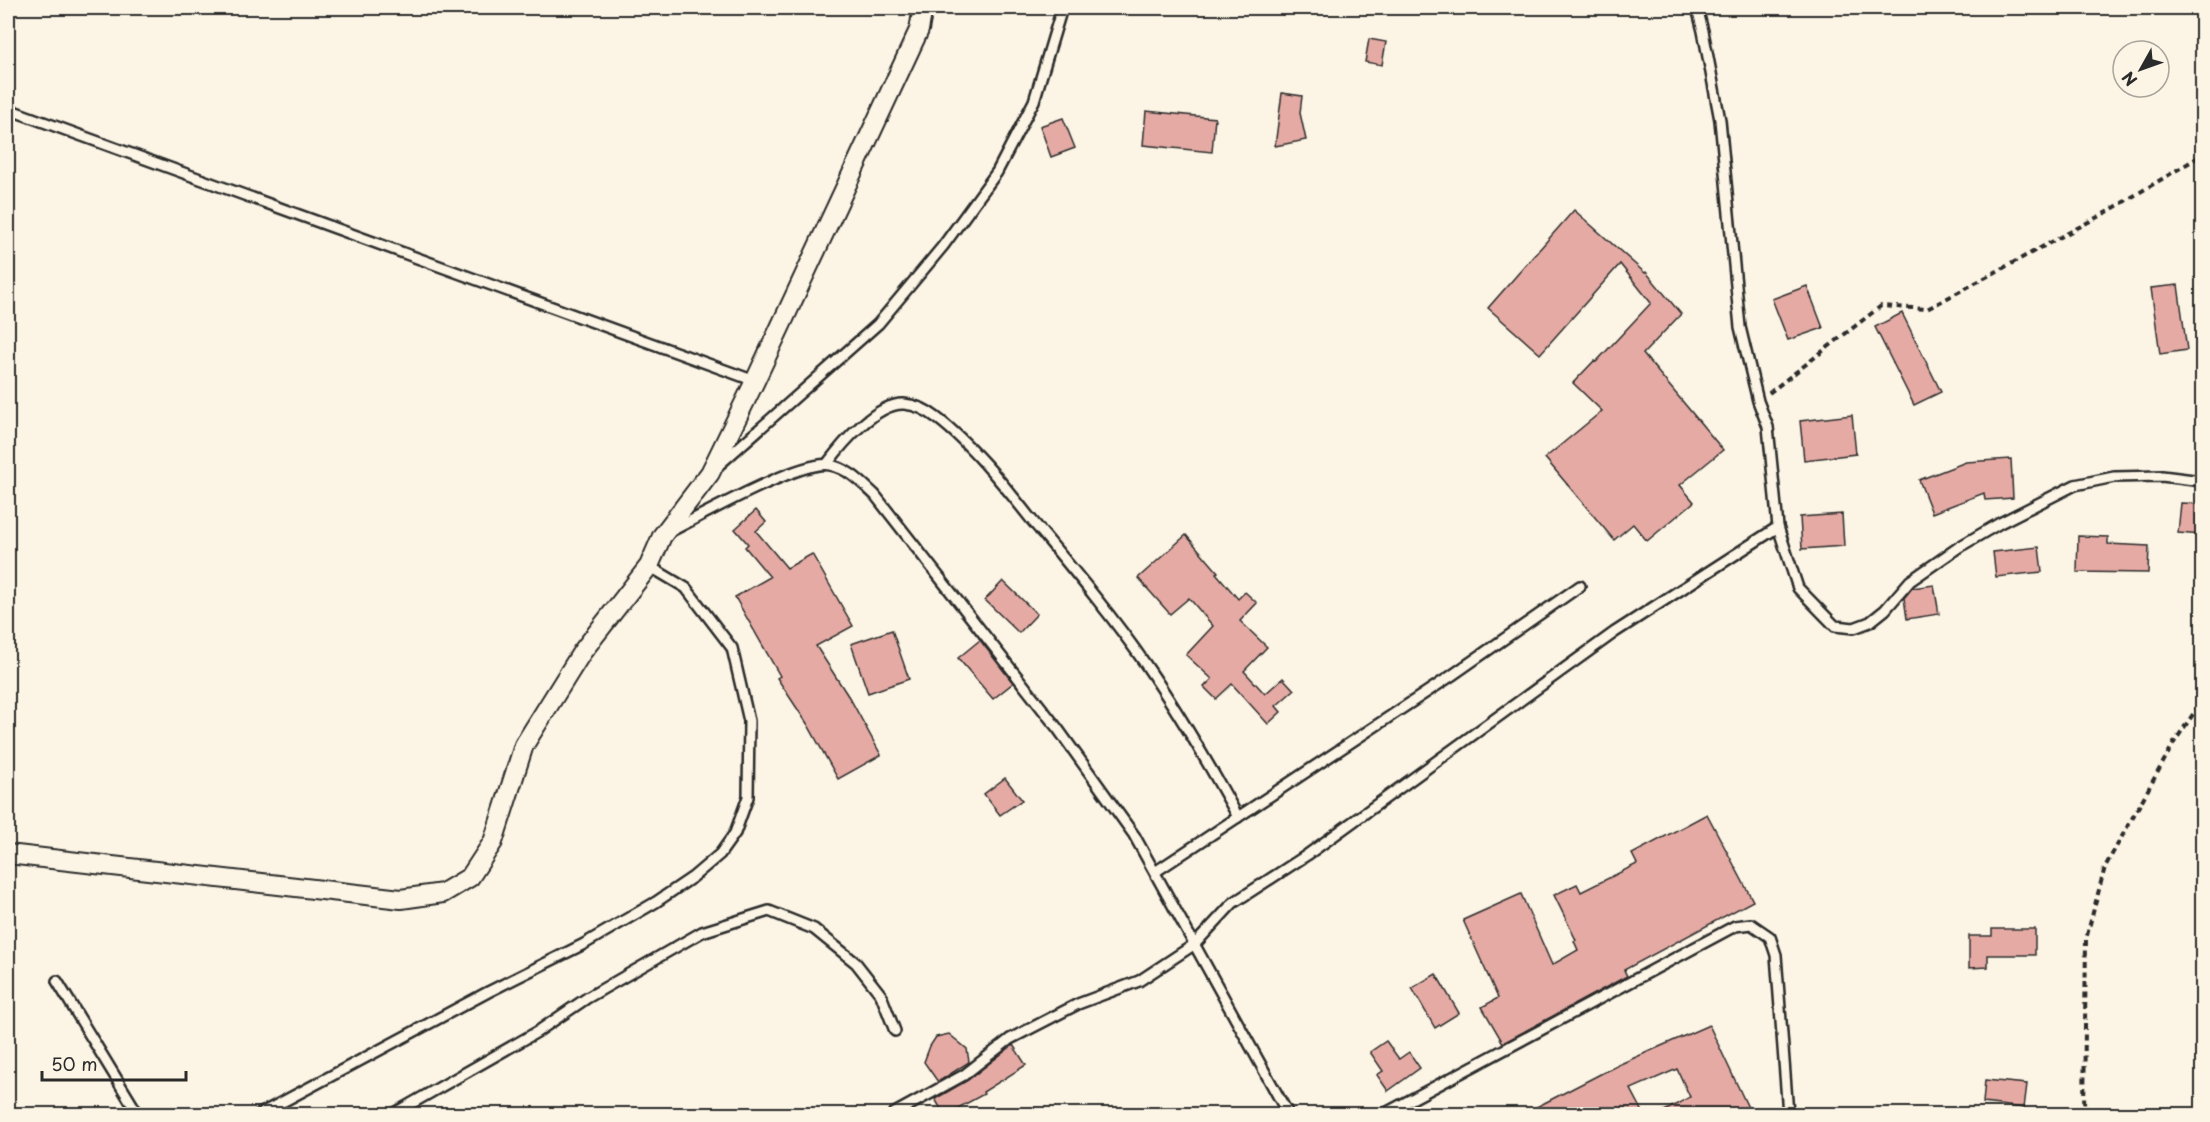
<svg xmlns="http://www.w3.org/2000/svg" width="2210" height="1122" viewBox="0 0 2210 1122" font-family="'Playpen Sans',sans-serif">
  <style>
    .building { fill: #e5aaa4; stroke: #2b2b2b; stroke-width: 1.5 }
    .lines { fill: none; stroke-linecap: round; stroke-linejoin: round }
    .lane-casing { stroke: #2b2b2b; stroke-width: 14 }
    .street-casing { stroke: #2b2b2b; stroke-width: 22 }
    .path { stroke: #2b2b2b; stroke-width: 4; stroke-dasharray: 6 4.5; stroke-linecap: butt }
    .lane { stroke: #fcf5e5; stroke-width: 9 }
    .street { stroke: #fcf5e5; stroke-width: 18 }
  </style>
  <rect width="100%" height="100%" fill="#fcf5e5"/>
  <filter id="ink" filterUnits="userSpaceOnUse"><feTurbulence type="fractalNoise" baseFrequency=".0167" numOctaves="2"/><feDisplacementMap in="SourceGraphic" scale="12" xChannelSelector="R" yChannelSelector="G"/><feConvolveMatrix kernelMatrix="1 2 1 2 8 2 1 2 1" color-interpolation-filters="sRGB"/></filter>
  <g filter="url(#ink)">
    <!-- building -->
    <g class="building">
      <polygon points="1369,39 1386,42 1382,65 1365,62"/>
      <polygon points="1282,93 1302,96 1300,113 1306,140 1275,146"/>
      <polygon points="1146,111 1215,118 1212,152 1143,145"/>
      <polygon points="1063,118 1075,148 1051,157 1040,126"/>
      <polygon points="1574,210 1645,273 1646,272 1681,314 1643,354 1723,450 1680,485 1694,502 1647,541 1633,524 1614,540 1545,458 1602,411 1573,383 1594,361 1596,362 1651,303 1620,264 1540,354 1488,308"/>
      <polygon points="2178,285 2187,350 2160,354 2151,288"/>
      <polygon points="1807,286 1823,328 1788,340 1772,299"/>
      <polygon points="1902,313 1941,392 1914,405 1875,327"/>
      <polygon points="1852,415 1856,454 1804,460 1800,421"/>
      <polygon points="2011,459 2013,498 1985,500 1984,493 1932,513 1919,480 1966,462"/>
      <polygon points="2181,503 2202,504 2202,535 2178,533"/>
      <polygon points="756,510 766,522 756,531 787,568 812,554 853,626 816,646 852,702 881,755 838,779 808,725 777,678 780,676 735,597 770,577 745,547 748,544 735,529"/>
      <polygon points="1842,514 1844,546 1802,549 1800,517"/>
      <polygon points="1186,535 1218,572 1216,573 1238,599 1245,592 1257,603 1240,621 1267,647 1244,671 1265,694 1283,678 1294,690 1276,706 1281,712 1268,724 1232,684 1216,699 1204,687 1212,679 1186,655 1213,626 1189,598 1170,614 1138,578"/>
      <polygon points="2078,536 2108,537 2108,544 2149,546 2148,573 2077,572"/>
      <polygon points="2039,547 2042,572 1996,577 1993,552"/>
      <polygon points="1003,581 1037,614 1019,633 985,600"/>
      <polygon points="1934,585 1939,614 1907,619 1904,598 1912,588"/>
      <polygon points="892,630 909,679 868,693 851,644"/>
      <polygon points="980,640 1013,683 993,699 958,658"/>
      <polygon points="1005,778 1022,800 1000,815 984,794"/>
      <polygon points="1707,814 1753,901 1624,970 1627,976 1503,1043 1482,1007 1498,998 1463,920 1521,894 1552,965 1578,950 1574,941 1576,940 1554,895 1577,884 1581,892 1637,864 1632,854"/>
      <polygon points="1992,929 2035,929 2035,955 1988,955 1988,967 1969,968 1969,936 1992,936"/>
      <polygon points="1436,974 1459,1013 1435,1028 1412,988"/>
      <polygon points="1709,1025 1751,1114 1659,1114 1690,1097 1677,1069 1631,1089 1644,1114 1523,1114 1618,1065"/>
      <polygon points="949,1034 967,1049 969,1062 938,1082 924,1062 930,1046 936,1037"/>
      <polygon points="1386,1041 1399,1059 1409,1052 1420,1068 1388,1091 1377,1075 1383,1071 1370,1052"/>
      <polygon points="1013,1045 1026,1065 983,1092 984,1094 947,1114 944,1114 935,1099 968,1080"/>
      <polygon points="1985,1080 2027,1084 2024,1108 1983,1103"/>
    </g>
    <g class="lines">
      <defs>
        <g id="lane">
          <polyline points="8,109 755,381"/>
          <polyline points="720,464 878,324 943,246 997,172 1034,101 1062,8"/>
          <path d="M 827,464 C 842,444 876,403 904,404 C 917,405 927,410 937,418 C 970,443 1004,485 1030,518 C 1070,566 1111,614 1146,665 C 1179,713 1210,766 1238,817"/>
          <polyline points="1778,527 1798,588 1835,626 1854,628 1870,622 1885,610 1910,581 1959,547 2000,523 2075,485 2114,477 2162,476 2202,481"/>
          <path d="M 669,532 C 699,517 802,459 830,465 C 849,469 861,482 875,495 L 1058,729 L 1134,835 L 1288,1114"/>
          <polyline points="1155,872 1451,676 1580,586"/>
          <polyline points="57,981 138,1114"/>
          <polyline points="260,1114 488,992 584,944 656,902 693,877 720,854 735,833 748,797 749,721 732,648 686,588 649,566"/>
          <polyline points="393,1114 537,1032 587,998 702,932 769,911 814,929 856,963 881,995 895,1031"/>
          <polyline points="893,1114 964,1075 1010,1039 1078,1004 1139,981 1195,944 1233,903 1307,855 1615,632 1778,527 1768,427 1758,401 1740,327 1720,120 1703,31 1697,8"/>
          <polyline points="1384,1114 1735,926 1751,924 1770,937 1776,955 1788,1114"/>
        </g>
        <polyline id="street" points="8,854 401,899 443,893 470,877 493,842 524,745 582,652 649,566 662,536 710,473 755,381 919,30 923,8"/>
      </defs>
      <!-- lane casing -->
      <use href="#lane" class="lane-casing"/>
      <!-- street casing -->
      <use href="#street" class="street-casing"/>
      <!-- path -->
      <g class="path">
        <polyline points="1769,393 1881,306 1927,309 2107,212 2202,155"/>
        <polyline points="2084,1114 2086,939 2105,867 2175,741 2202,701"/>
      </g>
      <!-- lane -->
      <use href="#lane" class="lane"/>
      <!-- street -->
      <use href="#street" class="street"/>
    </g>
  </g>
  <!-- margin -->
  <rect width="2210" height="1122" fill="none" stroke="#fcf5e5" stroke-width="30"/>
  <rect x="15" y="15" width="2180" height="1092" fill="none" stroke="#2b2b2b" stroke-width="2" filter="url(#ink)"/>
  <!-- north arrow -->
  <g transform="translate(2141 69) rotate(230)"><circle r="28" fill="#fcf5e5" stroke="#a8a49b" stroke-width="1.5"/>
  <path d="M0-4.5L10 22L0 15L-10 22Z" fill="#2b2b2b"/>
  <text y="-9" font-size="16" font-weight="bold" text-anchor="middle" fill="#2b2b2b">N</text>
  </g>
  <!-- scale -->
  <path d="M42 1071v9h144v-9" fill="none" stroke="#2b2b2b" stroke-width="3"/>
  <text x="51" y="1071" font-size="18" fill="#2b2b2b" stroke="#fcf5e5" stroke-width="4.5" paint-order="stroke">50 m</text>
</svg>
